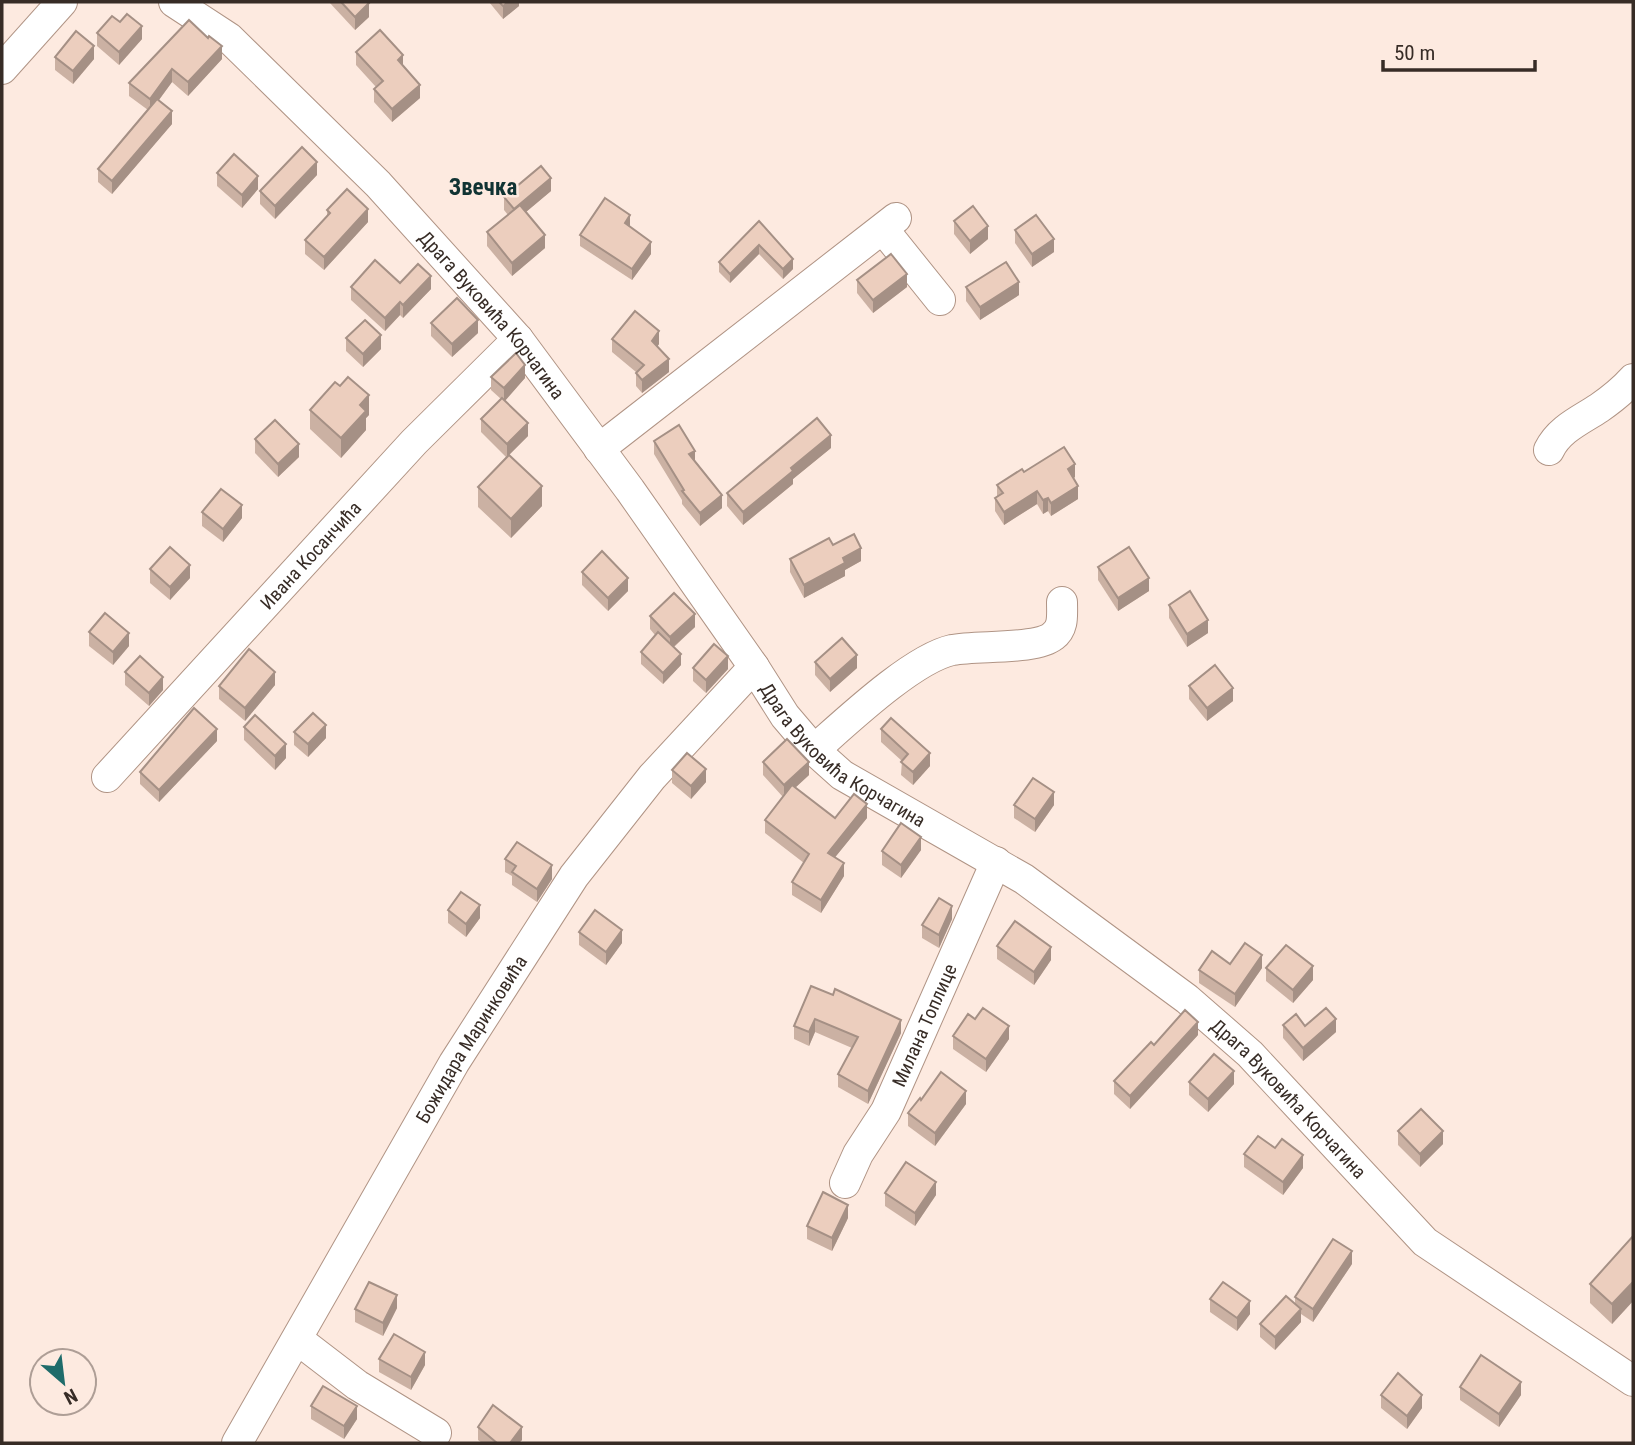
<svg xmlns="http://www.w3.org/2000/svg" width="1635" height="1445" viewBox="0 0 1635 1445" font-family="'Roboto Condensed',sans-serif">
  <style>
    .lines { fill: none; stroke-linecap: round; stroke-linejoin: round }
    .minor-casing { stroke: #b09485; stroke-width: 32 }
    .minor { stroke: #fff; stroke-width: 30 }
    .wall { fill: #cbb1a3 }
    .shaded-wall { fill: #a59085 }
    .building { fill: #eccebe; stroke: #a59085; stroke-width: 2 }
    .labels { text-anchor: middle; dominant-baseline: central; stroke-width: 5; stroke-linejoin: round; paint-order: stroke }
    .street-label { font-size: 19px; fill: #372c26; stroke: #fdeae0 }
    .quarter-label { font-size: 23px; font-weight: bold; fill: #103333; stroke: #fdeae0 }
  </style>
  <rect width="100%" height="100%" fill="#fdeae0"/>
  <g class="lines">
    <defs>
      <g id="minor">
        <path id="s1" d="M 174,2 L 229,38 L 378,184 L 518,339 L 630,490 L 754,667 L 785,716 L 814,750 L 842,775 L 1024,879 L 1187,999 L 1250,1054 L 1425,1242 L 1633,1381"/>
        <polyline points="2,69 62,2"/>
        <polyline points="883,229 940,300"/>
        <polyline points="599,449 896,218"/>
        <path d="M 1549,450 C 1559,429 1581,420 1599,408 C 1612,399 1623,390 1633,379"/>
        <path d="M 814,750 C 846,722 912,659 952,650 C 977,645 1036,650 1053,636 C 1064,628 1062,615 1062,602"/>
        <path id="s2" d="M 107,777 L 414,442 L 518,339"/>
        <path id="s3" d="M 845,1183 L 858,1154 L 886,1111 L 996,862"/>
        <polyline points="297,1339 357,1385 436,1433"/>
        <path id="s4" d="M 237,1443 L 454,1063 L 574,876 L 652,777 L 754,667"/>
      </g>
    </defs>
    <!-- minor casing -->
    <use href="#minor" class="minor-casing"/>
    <!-- minor -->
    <use href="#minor" class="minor"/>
  </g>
  <!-- wall -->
  <g class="wall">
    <polygon points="329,2 367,2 369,17 355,30"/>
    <polygon points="489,2 519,2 519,6 503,19"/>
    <polygon points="189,20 222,59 188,96 172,82 159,100 172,124 112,194 98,182 98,169 148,110 129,96 129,83"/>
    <polygon points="120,22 142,39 119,65 97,46 97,33"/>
    <polygon points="356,52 403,66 420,98 392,122 374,102 374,89 376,87 356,65"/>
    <polygon points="55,57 94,59 73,84 55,70"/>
    <polygon points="217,173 258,189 242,208 217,186"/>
    <polygon points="317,175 275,219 260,204 260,191"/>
    <polygon points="551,191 526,212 545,248 512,276 487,246 487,232 508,215 504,210 504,197"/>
    <polygon points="327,210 368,222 324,270 305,254 305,240 327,216"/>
    <polygon points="759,221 793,269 783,279 759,254 730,283 719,272 719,262"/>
    <polygon points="954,221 988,239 970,254 954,234"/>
    <polygon points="630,226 651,254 632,280 580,246 580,235"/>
    <polygon points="1015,230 1054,252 1032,267 1015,243"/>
    <polygon points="857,280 907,287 873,313 857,293"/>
    <polygon points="400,283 431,289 403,318 400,315 385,331 351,300 351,287"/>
    <polygon points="966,287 1019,295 980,320 966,301"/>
    <polygon points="431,323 478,333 452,357 431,336"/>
    <polygon points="346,338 381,349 363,367 346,351"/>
    <polygon points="612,339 659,344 657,347 669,372 642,393 636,386 636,372 612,352"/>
    <polygon points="491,377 525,378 505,400 528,436 509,455 542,506 511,538 478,507 478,487 506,457 481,432 481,419 501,399 491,390"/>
    <polygon points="310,410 369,415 366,418 366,430 341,458 310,429"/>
    <polygon points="255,439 299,457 278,477 255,453"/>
    <polygon points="654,441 722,508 700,526 682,504 682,500 654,454"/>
    <polygon points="831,448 793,479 793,484 743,525 727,506 727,493"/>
    <polygon points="1024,472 1075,477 1074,478 1078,499 1051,516 1048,511 1043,514 1037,504 1004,525 995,511 995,498 997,496 997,485"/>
    <polygon points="202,512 242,518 223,542 202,526"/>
    <polygon points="833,545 861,561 845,570 845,576 804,598 790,572 790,559"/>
    <polygon points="1098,567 1149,591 1118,611 1098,580"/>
    <polygon points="150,569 190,578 170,600 150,583"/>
    <polygon points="582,572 628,591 608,611 582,585"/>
    <polygon points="1169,605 1208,633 1187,647 1169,618"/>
    <polygon points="650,616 695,627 674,647 681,665 663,684 641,664 641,652 655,635 650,629"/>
    <polygon points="89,632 129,646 113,665 89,646"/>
    <polygon points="815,662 857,668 830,692 815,675"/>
    <polygon points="693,668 728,669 706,693 693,681"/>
    <polygon points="125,672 163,690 149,706 125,685"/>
    <polygon points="275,685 245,721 219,699 219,686"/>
    <polygon points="1189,686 1233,701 1207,721 1189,699"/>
    <polygon points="244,727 286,758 275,770 244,740"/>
    <polygon points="881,729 930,766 913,785 901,775 902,761 881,742"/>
    <polygon points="294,732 326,738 308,757 294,745"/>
    <polygon points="217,741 159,802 140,784 140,772"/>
    <polygon points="763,762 809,775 795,788 835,818 867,818 835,857 844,876 821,913 792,895 792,882 804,863 765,833 765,820 783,797 763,775"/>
    <polygon points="672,770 706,782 691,799 672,783"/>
    <polygon points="1014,805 1054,805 1035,832 1014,818"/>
    <polygon points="921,850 901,878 882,865 882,851"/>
    <polygon points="505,859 552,879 537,902 512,885 512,876 505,872"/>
    <polygon points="448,910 480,918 466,937 448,923"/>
    <polygon points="952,919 939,948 922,938 922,925"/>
    <polygon points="579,932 622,943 606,965 579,945"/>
    <polygon points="997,946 1051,960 1034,985 997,959"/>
    <polygon points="1230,964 1262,968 1235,1007 1199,983 1199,970"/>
    <polygon points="1266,968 1313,980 1293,1003 1266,981"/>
    <polygon points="811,986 901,1033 868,1104 838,1087 838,1074 852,1048 815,1032 809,1046 794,1039 794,1026"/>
    <polygon points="975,1019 1009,1039 986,1072 953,1049 953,1036"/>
    <polygon points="1283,1025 1305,1026 1336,1032 1303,1061 1283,1038"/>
    <polygon points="1198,1035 1130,1109 1114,1094 1114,1081 1154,1045"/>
    <polygon points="1189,1082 1234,1084 1208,1112 1189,1095"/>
    <polygon points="966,1104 935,1146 908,1126 908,1113"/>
    <polygon points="1398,1131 1443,1144 1420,1167 1398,1145"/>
    <polygon points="1275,1148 1303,1168 1283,1195 1244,1167 1244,1154"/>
    <polygon points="885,1193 936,1195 915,1226 885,1206"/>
    <polygon points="848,1218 832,1251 807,1239 807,1226"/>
    <polygon points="1633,1237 1633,1301 1612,1324 1590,1303 1590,1284"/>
    <polygon points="1352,1264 1313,1322 1301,1314 1301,1322 1275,1350 1260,1337 1260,1324 1295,1304 1295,1297"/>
    <polygon points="1210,1299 1250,1314 1237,1331 1210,1312"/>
    <polygon points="397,1308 383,1336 355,1322 355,1309"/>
    <polygon points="379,1359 425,1365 411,1390 379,1372"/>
    <polygon points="1460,1387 1521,1395 1499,1427 1460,1400"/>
    <polygon points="1381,1395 1422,1408 1407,1429 1381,1408"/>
    <polygon points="311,1406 357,1419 344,1439 311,1419"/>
    <polygon points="478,1427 522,1440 519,1443 482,1443 478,1440"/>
  </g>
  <!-- shaded-wall -->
  <g class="shaded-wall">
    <polygon points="508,2 519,2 519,6 503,19 503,6"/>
    <polygon points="369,3 369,17 355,30 355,17"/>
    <polygon points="142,26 142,39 119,65 119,52"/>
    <polygon points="94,46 94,59 73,84 73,71"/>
    <polygon points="222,46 222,59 188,96 188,82"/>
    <polygon points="403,55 403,68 398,60"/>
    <polygon points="172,69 172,82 150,112 150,99"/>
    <polygon points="420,85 420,98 392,122 392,109"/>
    <polygon points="172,111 172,124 112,194 112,181"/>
    <polygon points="317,162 317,175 275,219 275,206"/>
    <polygon points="258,176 258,189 242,208 242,195"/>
    <polygon points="551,178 551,191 514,222 514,209"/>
    <polygon points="368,209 368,222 324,270 324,257"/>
    <polygon points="630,215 630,226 625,235 625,223"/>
    <polygon points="988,226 988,239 970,254 970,241"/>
    <polygon points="545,235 545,248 512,276 512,263"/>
    <polygon points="1054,239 1054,252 1032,267 1032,254"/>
    <polygon points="651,242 651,254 632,280 632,269"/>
    <polygon points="759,245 759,254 730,283 730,274"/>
    <polygon points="793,259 793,269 783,279 783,269"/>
    <polygon points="907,274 907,287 873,313 873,300"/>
    <polygon points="431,276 431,289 403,318 403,305"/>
    <polygon points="1019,282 1019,295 980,320 980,307"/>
    <polygon points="400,302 400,315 385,331 385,318"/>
    <polygon points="478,320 478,333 452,357 452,344"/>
    <polygon points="659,331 659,344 652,354 652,341"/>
    <polygon points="381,335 381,349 363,367 363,354"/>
    <polygon points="669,359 669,372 642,393 642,380"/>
    <polygon points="525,365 525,378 504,402 504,388"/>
    <polygon points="369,395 369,415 366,418 366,430 341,458 341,438 360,405"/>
    <polygon points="528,423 528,436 507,457 507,444"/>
    <polygon points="831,435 831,448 793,479 793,484 743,525 743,512 791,468"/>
    <polygon points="299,444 299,457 278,477 278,464"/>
    <polygon points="695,451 695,464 689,454"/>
    <polygon points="1075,464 1075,477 1068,482 1068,469"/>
    <polygon points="542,486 542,506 511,538 511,519"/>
    <polygon points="1078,486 1078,499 1051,516 1051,503"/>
    <polygon points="1037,491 1037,504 1004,525 1004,512"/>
    <polygon points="722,495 722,508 700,526 700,513"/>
    <polygon points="1048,498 1048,511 1043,514 1043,500"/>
    <polygon points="242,505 242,518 223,542 223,529"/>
    <polygon points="861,548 861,561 845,570 845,576 804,598 804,585 843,558"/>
    <polygon points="190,565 190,578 170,600 170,587"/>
    <polygon points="628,578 628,591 608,611 608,598"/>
    <polygon points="1149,578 1149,591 1118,611 1118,598"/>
    <polygon points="695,614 695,627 670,650 670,637"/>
    <polygon points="1208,620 1208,633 1187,647 1187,634"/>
    <polygon points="129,633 129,646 113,665 113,652"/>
    <polygon points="681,654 681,665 663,684 663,673"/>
    <polygon points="857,655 857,668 830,692 830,679"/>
    <polygon points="728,656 728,669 706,693 706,680"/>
    <polygon points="275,672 275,685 245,721 245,708"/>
    <polygon points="163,677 163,690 149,706 149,693"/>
    <polygon points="1233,688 1233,701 1207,721 1207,708"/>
    <polygon points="326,725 326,738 308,757 308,744"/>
    <polygon points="217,729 217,741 159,802 159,790"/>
    <polygon points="286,744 286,758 275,770 275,756"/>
    <polygon points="930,753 930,766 913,785 913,772"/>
    <polygon points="809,762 809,775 784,798 784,785"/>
    <polygon points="706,769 706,782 691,799 691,786"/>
    <polygon points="1054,792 1054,805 1035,832 1035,819"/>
    <polygon points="867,804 867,818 828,866 828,853"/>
    <polygon points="921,837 921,850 901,878 901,865"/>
    <polygon points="844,863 844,876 821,913 821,900"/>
    <polygon points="552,865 552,879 537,902 537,889"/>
    <polygon points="480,905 480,918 466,937 466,924"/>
    <polygon points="952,906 952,919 939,948 939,935"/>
    <polygon points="622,930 622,943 606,965 606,952"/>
    <polygon points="1051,947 1051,960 1034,985 1034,972"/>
    <polygon points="1262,955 1262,968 1235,1007 1235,994"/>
    <polygon points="1313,966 1313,980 1293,1003 1293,990"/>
    <polygon points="815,1019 815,1032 809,1046 809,1032"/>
    <polygon points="1336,1019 1336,1032 1303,1061 1303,1048"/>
    <polygon points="901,1020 901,1033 868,1104 868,1091"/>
    <polygon points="1198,1022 1198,1035 1130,1109 1130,1096"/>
    <polygon points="1009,1026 1009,1039 986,1072 986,1059"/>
    <polygon points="1234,1071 1234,1084 1208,1112 1208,1099"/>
    <polygon points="966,1091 966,1104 935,1146 935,1133"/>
    <polygon points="1443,1131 1443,1144 1420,1167 1420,1154"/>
    <polygon points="1303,1155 1303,1168 1283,1195 1283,1182"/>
    <polygon points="936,1182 936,1195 915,1226 915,1213"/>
    <polygon points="848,1205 848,1218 832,1251 832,1238"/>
    <polygon points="1352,1251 1352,1264 1313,1322 1313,1309"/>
    <polygon points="1633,1282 1633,1301 1612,1324 1612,1304"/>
    <polygon points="397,1295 397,1308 383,1336 383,1323"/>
    <polygon points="1250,1301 1250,1314 1237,1331 1237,1318"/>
    <polygon points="1301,1309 1301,1322 1275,1350 1275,1337"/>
    <polygon points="425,1352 425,1365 411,1390 411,1377"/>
    <polygon points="1521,1382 1521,1395 1499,1427 1499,1414"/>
    <polygon points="1422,1395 1422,1408 1407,1429 1407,1416"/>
    <polygon points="357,1406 357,1419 344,1439 344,1426"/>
    <polygon points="522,1427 522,1440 519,1443 510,1443"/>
  </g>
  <!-- building -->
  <g class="building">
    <polygon points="341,2 367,2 369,3 355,17"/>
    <polygon points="499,2 508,2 503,6"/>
    <polygon points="127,14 142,26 119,52 97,33 112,16 120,22"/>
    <polygon points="189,20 208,38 209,36 222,46 188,82 172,69 150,99 129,83"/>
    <polygon points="380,30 403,55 398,60 420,85 392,109 374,89 383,81 356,52"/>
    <polygon points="76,31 94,46 73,71 55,57"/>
    <polygon points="157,99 172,111 112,181 98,169"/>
    <polygon points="302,147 317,162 275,206 260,191"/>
    <polygon points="234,154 258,176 242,195 217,173"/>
    <polygon points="541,166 551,178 514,209 504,197"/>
    <polygon points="347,189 368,209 324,257 305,240 330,213 327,210"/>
    <polygon points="605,198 630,215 625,223 651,242 632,269 580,235"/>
    <polygon points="520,205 545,235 512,263 487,232"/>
    <polygon points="973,206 988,226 970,241 954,221"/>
    <polygon points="1036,215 1054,239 1032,254 1015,230"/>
    <polygon points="759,221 793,259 783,269 759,245 730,274 719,262"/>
    <polygon points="891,254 907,274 873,300 857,280"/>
    <polygon points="375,260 400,283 418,264 431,276 403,305 400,302 385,318 351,287"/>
    <polygon points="1006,262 1019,282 980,307 966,287"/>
    <polygon points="457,298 478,320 452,344 431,323"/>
    <polygon points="635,311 659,331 652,341 669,359 642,380 636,373 644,365 612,339"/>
    <polygon points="365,320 381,335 363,354 346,338"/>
    <polygon points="516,353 525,365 504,388 491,377"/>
    <polygon points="348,377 369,395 360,405 366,411 341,438 310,410 335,382 340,386"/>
    <polygon points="502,398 528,423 507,444 481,419"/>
    <polygon points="817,418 831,435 791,468 793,471 743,512 727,493"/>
    <polygon points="275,420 299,444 278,464 255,439"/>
    <polygon points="679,425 695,451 689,454 722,495 700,513 682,491 684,490 654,441"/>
    <polygon points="1064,447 1075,464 1068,469 1078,486 1051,503 1048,498 1043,500 1037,491 1004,512 995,498 1003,493 997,485 1022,469 1024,472"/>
    <polygon points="509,455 542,486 511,519 478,487"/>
    <polygon points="221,489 242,505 223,529 202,512"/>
    <polygon points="854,534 861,548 843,558 845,563 804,585 790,559 829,538 833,545"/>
    <polygon points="170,547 190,565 170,587 150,569"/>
    <polygon points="1129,547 1149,578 1118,598 1098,567"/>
    <polygon points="602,551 628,578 608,598 582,572"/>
    <polygon points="1190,591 1208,620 1187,634 1169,605"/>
    <polygon points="674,593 695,614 670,637 650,616"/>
    <polygon points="105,613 129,633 113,652 89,632"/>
    <polygon points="658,632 681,654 663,673 641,652"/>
    <polygon points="842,638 857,655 830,679 815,662"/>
    <polygon points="714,644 728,656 706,680 693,668"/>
    <polygon points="249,649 275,672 245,708 219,686"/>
    <polygon points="140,656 163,677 149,693 125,672"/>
    <polygon points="1215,665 1233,688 1207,708 1189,686"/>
    <polygon points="194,708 217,729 159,790 140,772"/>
    <polygon points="313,713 326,725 308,744 294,732"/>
    <polygon points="255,715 286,744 275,756 244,727"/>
    <polygon points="891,718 930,753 913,772 901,762 908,754 881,729"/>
    <polygon points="787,739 809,762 784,785 763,762"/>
    <polygon points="687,753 706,769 691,786 672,770"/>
    <polygon points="1033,778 1054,792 1035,819 1014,805"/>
    <polygon points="792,785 835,818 854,794 867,804 828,853 844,863 821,900 792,882 809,854 765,820"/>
    <polygon points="901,823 921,837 901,865 882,851"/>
    <polygon points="517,842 552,865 537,889 512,872 516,866 505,859"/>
    <polygon points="461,892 480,905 466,924 448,910"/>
    <polygon points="939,898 952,906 939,935 922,925"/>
    <polygon points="595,910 622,930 606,952 579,932"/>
    <polygon points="1015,921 1051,947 1034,972 997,946"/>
    <polygon points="1245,943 1262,955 1235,994 1199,970 1212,951 1230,964"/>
    <polygon points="1286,945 1313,966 1293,990 1266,968"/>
    <polygon points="811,986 833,995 835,989 901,1020 868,1091 838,1074 858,1037 815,1019 809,1032 794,1026"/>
    <polygon points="983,1008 1009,1026 986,1059 953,1036 968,1014 975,1019"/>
    <polygon points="1326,1008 1336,1019 1303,1048 1283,1025 1296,1014 1305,1026"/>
    <polygon points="1185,1010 1198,1022 1130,1096 1114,1081 1151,1042 1154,1045"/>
    <polygon points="1214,1054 1234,1071 1208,1099 1189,1082"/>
    <polygon points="941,1072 966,1091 935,1133 908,1113 920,1098 921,1100"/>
    <polygon points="1421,1109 1443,1131 1420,1154 1398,1131"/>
    <polygon points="1258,1136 1275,1148 1282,1139 1303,1155 1283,1182 1244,1154"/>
    <polygon points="906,1162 936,1182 915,1213 885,1193"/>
    <polygon points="823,1192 848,1205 832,1238 807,1226"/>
    <polygon points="1633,1236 1633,1282 1612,1304 1590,1284"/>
    <polygon points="1333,1239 1352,1251 1313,1309 1295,1297"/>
    <polygon points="369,1282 397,1295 383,1323 355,1309"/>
    <polygon points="1223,1282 1250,1301 1237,1318 1210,1299"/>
    <polygon points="1286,1296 1301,1309 1275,1337 1260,1324"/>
    <polygon points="394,1334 425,1352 411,1377 379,1359"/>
    <polygon points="1481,1355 1521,1382 1499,1414 1460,1387"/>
    <polygon points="1398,1373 1422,1395 1407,1416 1381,1395"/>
    <polygon points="323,1386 357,1406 344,1426 311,1406"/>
    <polygon points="493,1405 522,1427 510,1443 497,1443 478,1427"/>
  </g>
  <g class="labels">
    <!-- street labels -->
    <g class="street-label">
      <text stroke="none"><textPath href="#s1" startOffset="448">Драга Вуковића Корчагина</textPath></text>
      <text stroke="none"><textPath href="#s2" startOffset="301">Ивана Косанчића</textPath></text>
      <text stroke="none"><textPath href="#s1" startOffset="1015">Драга Вуковића Корчагина</textPath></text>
      <text stroke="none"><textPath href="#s3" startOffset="177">Милана Топлице</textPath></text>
      <text stroke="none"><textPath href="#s4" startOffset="467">Божидара Маринковића</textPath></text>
      <text stroke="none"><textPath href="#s1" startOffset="1582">Драга Вуковића Корчагина</textPath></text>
    </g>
    <!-- quarter labels -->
    <g class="quarter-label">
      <text x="483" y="187">Звечка</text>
    </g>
  </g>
  <!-- border -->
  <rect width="1635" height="1445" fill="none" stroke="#372c26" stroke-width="7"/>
  <!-- north arrow -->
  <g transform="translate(63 1382) rotate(152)"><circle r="33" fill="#fdeae0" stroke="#ae9e96" stroke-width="2"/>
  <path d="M0-5L12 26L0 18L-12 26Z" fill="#1f6c6b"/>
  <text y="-10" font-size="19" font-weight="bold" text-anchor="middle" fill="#372c26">N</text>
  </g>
  <!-- scale -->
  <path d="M1383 60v10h152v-10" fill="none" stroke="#372c26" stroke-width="3.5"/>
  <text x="1394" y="60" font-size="21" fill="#372c26" stroke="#fdeae0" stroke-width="5" paint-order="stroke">50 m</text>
</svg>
